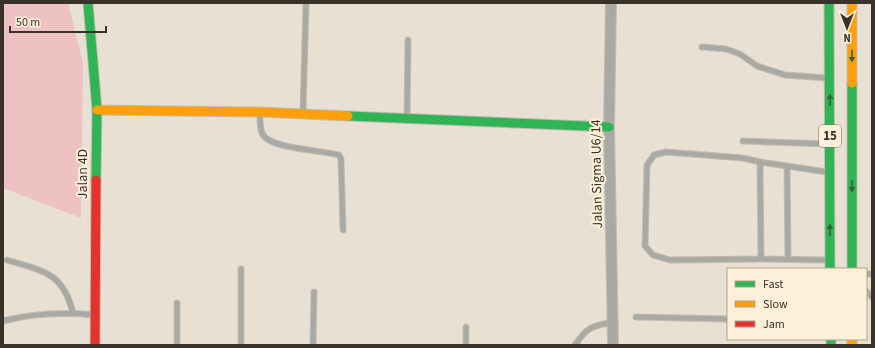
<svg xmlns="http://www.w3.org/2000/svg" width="875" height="348" viewBox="0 0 875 348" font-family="'Source Sans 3',sans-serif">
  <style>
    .green { fill: #eec2c2 }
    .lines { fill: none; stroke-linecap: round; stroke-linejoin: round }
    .lane-casing { stroke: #c3bcb3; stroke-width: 7 }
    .street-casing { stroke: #c3bcb3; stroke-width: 12 }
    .fast-casing { stroke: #c3bcb3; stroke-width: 11 }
    .slow-casing { stroke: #c3bcb3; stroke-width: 11 }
    .jam-casing { stroke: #c3bcb3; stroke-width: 11 }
    .lane { stroke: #aaaaa4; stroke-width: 5 }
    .street { stroke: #aaaaa4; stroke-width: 10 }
    .fast { stroke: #30b455; stroke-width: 9 }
    .slow { stroke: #ff9f0a; stroke-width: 9 }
    .jam { stroke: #e5322d; stroke-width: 9 }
    .oneway { fill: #356039 }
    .labels { text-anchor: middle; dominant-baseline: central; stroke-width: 4; stroke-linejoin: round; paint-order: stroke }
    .shield { fill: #feefd8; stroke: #736b5e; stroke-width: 1 }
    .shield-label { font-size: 13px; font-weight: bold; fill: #38322a }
    .street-label { font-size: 14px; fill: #38322a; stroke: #feefd8 }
  </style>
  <rect width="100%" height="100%" fill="#e8e0d3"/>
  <!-- green -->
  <polygon class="green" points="3,3 68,3 83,63 81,218 3,188"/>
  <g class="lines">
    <defs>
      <g id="lane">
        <polyline points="702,47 726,49 740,54 757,66 785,75 827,78"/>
        <polyline points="303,112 306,3"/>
        <path d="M 260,114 C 260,120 260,128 262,133 C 268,149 322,150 339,155 L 341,159 L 343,230"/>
        <polyline points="407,117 408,40"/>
        <polyline points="743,141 827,144"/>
        <polyline points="760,162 827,172"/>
        <polyline points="787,166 788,259"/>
        <polyline points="761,259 670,260 653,255 645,246 647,165 654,155 666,152 743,158 760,162 761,259 827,260"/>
        <path d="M 7,260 C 43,271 63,272 73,313"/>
        <polyline points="241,269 241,345"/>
        <polyline points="866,274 872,274"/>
        <polyline points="866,291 872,297"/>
        <polyline points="177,303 177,345"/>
        <polyline points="636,317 728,319"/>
        <path d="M 3,321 C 34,313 63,312 95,315"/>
        <polyline points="313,345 314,292"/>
        <polyline points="466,345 466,327"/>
        <path d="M 575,345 C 587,327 592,326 613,322"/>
      </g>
      <polyline id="street" points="611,3 609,127 613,345"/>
      <g id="fast">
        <polyline points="88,3 97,110 96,180"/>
        <polyline points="829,3 830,269"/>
        <polyline points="852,83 852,269"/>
        <polyline points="348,116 609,127"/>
        <polyline points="831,339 831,345"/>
      </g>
      <g id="slow">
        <polyline points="852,3 852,83"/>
        <polyline points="97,110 259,112 348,116"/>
        <polyline points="852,339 852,345"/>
      </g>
      <polyline id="jam" points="95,345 96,180"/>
    </defs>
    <!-- lane casing -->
    <use href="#lane" class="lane-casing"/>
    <!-- street casing -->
    <use href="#street" class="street-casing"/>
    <!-- fast casing -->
    <use href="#fast" class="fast-casing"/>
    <!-- slow casing -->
    <use href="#slow" class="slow-casing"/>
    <!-- jam casing -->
    <use href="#jam" class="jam-casing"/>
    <!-- lane -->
    <use href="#lane" class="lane"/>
    <!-- street -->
    <use href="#street" class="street"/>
    <!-- fast -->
    <use href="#fast" class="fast"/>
    <!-- slow -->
    <use href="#slow" class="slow"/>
    <!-- jam -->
    <use href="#jam" class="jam"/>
  </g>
  <!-- one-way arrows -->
  <defs><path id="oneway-solid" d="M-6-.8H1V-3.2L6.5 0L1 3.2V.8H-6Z"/></defs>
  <g class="oneway">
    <use href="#oneway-solid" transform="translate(852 56) rotate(90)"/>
    <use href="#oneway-solid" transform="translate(830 100) rotate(-90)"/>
    <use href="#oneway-solid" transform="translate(852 186) rotate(90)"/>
    <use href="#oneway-solid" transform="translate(830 230) rotate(-90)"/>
  </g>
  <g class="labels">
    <!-- shield labels -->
    <rect class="shield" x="819" y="125" width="22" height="22" rx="3"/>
    <g class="shield-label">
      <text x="830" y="136">15</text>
    </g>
    <!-- street labels -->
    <g class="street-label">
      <text transform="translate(83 174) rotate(-90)">Jalan 4D</text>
      <text transform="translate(597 174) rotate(-91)">Jalan Sigma U6/14</text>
    </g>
  </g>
  <!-- border -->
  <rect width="875" height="348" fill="none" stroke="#38322a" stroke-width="8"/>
  <!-- legend -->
  <rect x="727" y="268" width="140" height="72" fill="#feefd8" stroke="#afa392"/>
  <rect x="735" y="281" width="20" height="6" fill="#30b455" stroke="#afa392"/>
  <text x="763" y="288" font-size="12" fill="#38322a">Fast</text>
  <rect x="735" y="301" width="20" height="6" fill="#ff9f0a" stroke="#afa392"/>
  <text x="763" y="308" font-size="12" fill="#38322a">Slow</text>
  <rect x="735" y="321" width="20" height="6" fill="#e5322d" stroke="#afa392"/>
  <text x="763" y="328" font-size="12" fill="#38322a">Jam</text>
  <!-- north arrow -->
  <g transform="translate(847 28) rotate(180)" stroke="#feefd8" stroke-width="3" paint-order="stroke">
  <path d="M0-3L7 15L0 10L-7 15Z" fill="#38322a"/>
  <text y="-6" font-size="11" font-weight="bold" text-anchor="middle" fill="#38322a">N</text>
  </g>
  <!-- scale -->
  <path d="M10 26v6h96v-6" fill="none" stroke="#38322a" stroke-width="2"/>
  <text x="16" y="26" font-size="12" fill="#38322a" stroke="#feefd8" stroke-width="3" paint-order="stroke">50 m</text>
</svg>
